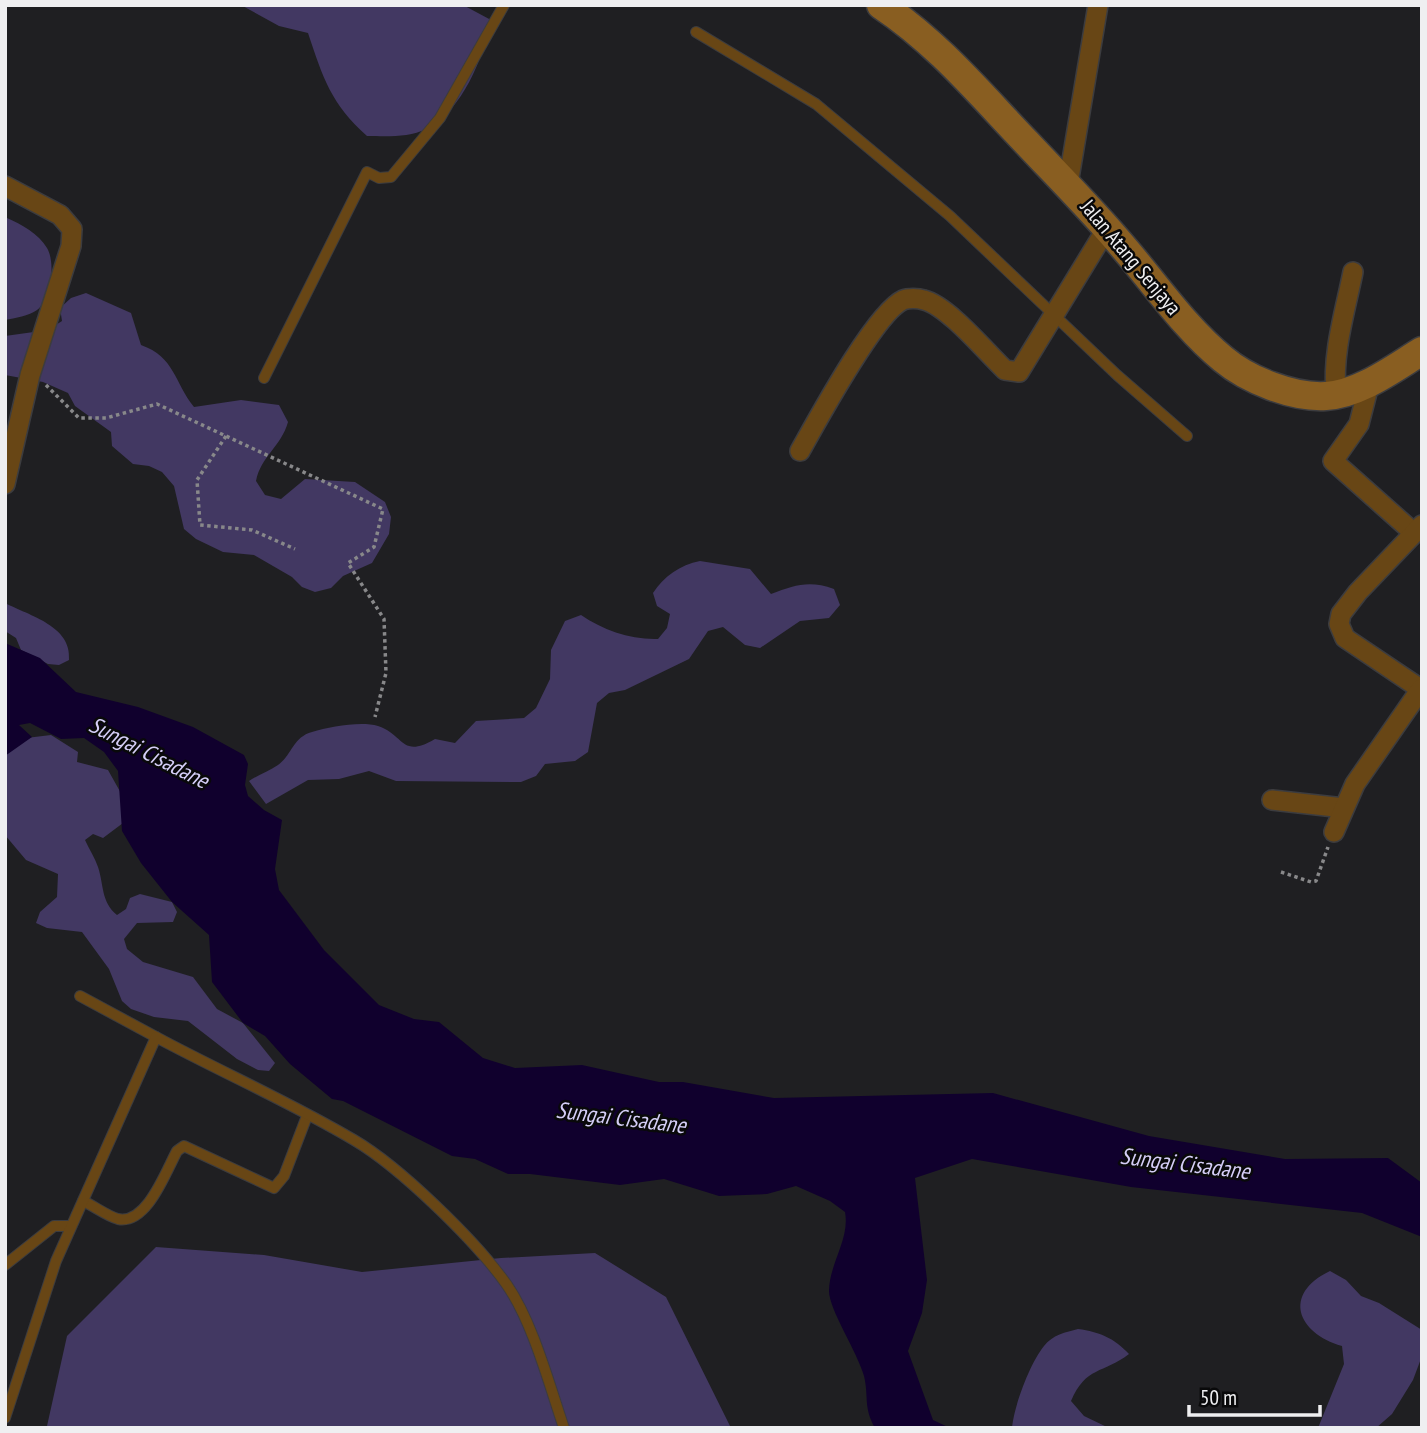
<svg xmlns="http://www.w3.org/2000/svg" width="1427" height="1433" viewBox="0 0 1427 1433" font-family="'PT Sans Narrow',sans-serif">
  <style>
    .green { fill: #423862 }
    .water { fill: #10002d }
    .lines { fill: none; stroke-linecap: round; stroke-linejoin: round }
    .lane-casing { stroke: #3c3c3f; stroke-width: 12 }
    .street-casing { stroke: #3c3c3f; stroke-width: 22 }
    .secondary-casing { stroke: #3c3c3f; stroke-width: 31 }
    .path { stroke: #88888a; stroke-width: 3.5; stroke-dasharray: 3.5 3.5; stroke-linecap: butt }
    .lane { stroke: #684615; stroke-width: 10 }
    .street { stroke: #684615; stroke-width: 19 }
    .secondary { stroke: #895e21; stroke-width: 28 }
    .labels { text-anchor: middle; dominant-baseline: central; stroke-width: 5; stroke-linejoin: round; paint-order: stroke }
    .street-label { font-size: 21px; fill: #efeff1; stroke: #09090a }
    .water-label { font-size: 23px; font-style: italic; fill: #d5cef7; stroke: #09090a }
  </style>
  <rect width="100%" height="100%" fill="#1f1f22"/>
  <!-- green -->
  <g class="green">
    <path d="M 241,5 L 463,5 L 491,20 C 483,58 463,110 426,129 C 409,138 385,136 367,136 C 331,104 323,78 308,33 L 279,26 Z"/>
    <path d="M 7,218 C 21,224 39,234 47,248 C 56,263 51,300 37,310 C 29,316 15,318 5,320 Z"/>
    <path d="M 86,293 L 131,313 L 141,345 C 175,357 174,382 194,407 L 241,400 L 279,405 L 288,422 C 281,447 261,456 256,481 L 265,495 L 281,499 L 305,479 L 355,482 L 385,502 L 391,517 L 389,534 L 372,563 L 343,576 L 331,588 L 315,592 L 302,587 L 292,577 L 254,555 L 223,552 L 196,539 L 184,529 L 174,486 L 162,472 L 149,466 L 133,464 L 112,446 L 111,432 L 75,406 L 68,393 L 43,382 L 5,375 L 5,336 L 48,330 L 62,321 L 60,308 L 71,298 Z"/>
    <path d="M 700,561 L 750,569 L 771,594 C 795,585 809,580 834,589 L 840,605 L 829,618 L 800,621 L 760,648 L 745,645 L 723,627 L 708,631 L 689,659 L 625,690 L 609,693 L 597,703 L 588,752 L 575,761 L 545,764 L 536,776 L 521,782 L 396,781 L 369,771 L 339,779 L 308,780 L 266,804 L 249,781 C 258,775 269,771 278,765 C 292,755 293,737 312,732 C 330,727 360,721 378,726 C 405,735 401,759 435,739 L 455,743 L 476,721 L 524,718 L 536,708 L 550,679 L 551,650 L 565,621 L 581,615 C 603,630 631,640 658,639 L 667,628 L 670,614 L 657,606 L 653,593 C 664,576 680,565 700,561 Z"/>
    <path d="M 5,603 C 30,616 72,626 69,660 L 59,665 L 48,664 L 21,650 L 16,638 L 5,631 Z"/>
    <path d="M 51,735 L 78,752 L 77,762 L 108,770 L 122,795 L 131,800 L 131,817 L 103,838 L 93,834 L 85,840 C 89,849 95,858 98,867 C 104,885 101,902 117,915 L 126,909 L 130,898 L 140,894 L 172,902 L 177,912 L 173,922 L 137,923 L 124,939 L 127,949 L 143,962 L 193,977 L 217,1009 L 243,1023 L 275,1063 L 269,1071 L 258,1070 L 237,1059 L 188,1021 L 154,1017 L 131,1009 L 122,1001 L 109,969 L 82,932 L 47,928 L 36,923 L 40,912 L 57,897 L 58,874 L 26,860 L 5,835 L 5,756 L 18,739 Z"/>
    <polygon points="156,1247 264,1255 362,1272 501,1258 595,1253 666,1297 731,1428 50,1428 47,1426 67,1336"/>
    <path d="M 1330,1271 L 1346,1280 L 1361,1296 L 1379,1303 L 1422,1330 L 1422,1356 L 1413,1380 L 1392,1414 L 1376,1428 L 1318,1428 L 1344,1364 L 1342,1346 C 1297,1333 1282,1294 1330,1271 Z"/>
    <path d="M 1078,1329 C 1100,1332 1114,1338 1129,1354 C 1103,1374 1086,1366 1071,1401 L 1084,1416 L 1109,1428 L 1012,1428 C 1014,1406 1030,1363 1044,1346 C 1052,1335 1066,1332 1078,1329 Z"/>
  </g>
  <!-- water -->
  <path class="water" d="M 5,643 L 40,658 L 76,692 L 138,707 L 193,727 L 244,755 L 248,764 L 245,785 L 248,796 L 264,810 L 282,820 L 275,869 L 279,890 L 324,950 L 379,1005 L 414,1019 L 439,1022 L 483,1058 L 515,1068 L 582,1065 L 659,1082 L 683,1082 L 774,1098 L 993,1093 L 1149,1136 L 1285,1159 L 1388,1158 L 1422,1183 L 1422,1237 L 1362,1213 L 1131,1187 L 972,1159 L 915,1178 L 927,1280 L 922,1313 L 908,1351 L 933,1420 L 950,1428 L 875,1428 C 863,1407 869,1397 864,1376 C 858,1353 828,1308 829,1290 C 830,1262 850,1239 845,1212 L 830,1201 L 796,1186 L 767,1194 L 719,1196 L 664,1179 L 620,1185 L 530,1174 L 508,1174 L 475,1159 L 452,1156 L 343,1101 L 332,1099 L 290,1064 L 265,1036 L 243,1023 L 212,982 L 209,935 L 172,902 L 141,863 L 122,831 L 118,771 L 104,752 L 84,738 L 61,739 L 30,723 L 19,725 L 32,737 L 5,756 Z"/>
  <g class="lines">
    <defs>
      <g id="lane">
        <polyline points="696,32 816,104 950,216 1117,375 1187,436"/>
        <polyline points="264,378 367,172 379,178 391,177 440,118 504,5"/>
        <polyline points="80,996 156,1037"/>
        <path d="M 83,1201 C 94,1206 107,1216 118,1219 C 147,1225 166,1171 177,1151 L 184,1146 L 274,1188 L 284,1176 L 307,1116"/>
        <polyline points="5,1265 54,1226 71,1226"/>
        <path d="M 5,1418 L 56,1261 L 156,1037 C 221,1072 290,1102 354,1140 C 400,1167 476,1241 507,1285 C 533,1323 549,1384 564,1428"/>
      </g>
      <g id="street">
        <polyline points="1068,184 1098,5"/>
        <polyline points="5,186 60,215 72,229 71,246 30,375 5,484"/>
        <polyline points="1370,381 1359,424 1333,461 1414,533"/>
        <path d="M 1336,394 C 1332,353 1345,312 1353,272"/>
        <path d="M 800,451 C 817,421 875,313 903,300 C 908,298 918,298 924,300 C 948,306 986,352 1005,370 L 1019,372 L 1107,228"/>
        <polyline points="1422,525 1358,592 1341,614 1339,624 1345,638 1422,690"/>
        <polyline points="1272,800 1344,808"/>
        <polyline points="1334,832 1355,784 1421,689"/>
      </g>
      <path id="secondary" d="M 881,5 C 938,43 980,94 1027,143 C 1060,178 1093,211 1124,248 C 1156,285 1185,328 1223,359 C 1248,380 1293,398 1326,396 C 1360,394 1394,368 1422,351"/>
    </defs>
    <!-- lane casing -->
    <use href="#lane" class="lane-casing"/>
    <!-- street casing -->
    <use href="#street" class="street-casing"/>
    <!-- secondary casing -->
    <use href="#secondary" class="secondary-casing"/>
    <!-- path -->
    <g class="path">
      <polyline points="46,385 79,418 106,418 157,404 383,509 374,547 348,563 384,619 386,673 375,717"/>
      <polyline points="226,436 197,480 200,525 252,530 295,549"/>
      <polyline points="1281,872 1311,882 1316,881 1328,847"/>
    </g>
    <!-- lane -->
    <use href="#lane" class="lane"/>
    <!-- street -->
    <use href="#street" class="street"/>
    <!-- secondary -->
    <use href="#secondary" class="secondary"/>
  </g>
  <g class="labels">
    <!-- street labels -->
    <g class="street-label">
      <text transform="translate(1131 257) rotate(50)">Jalan Atang Senjaya</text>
    </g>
    <!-- water labels -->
    <g class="water-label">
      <text transform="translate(149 752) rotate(27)">Sungai Cisadane</text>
      <text transform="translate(621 1117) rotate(7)">Sungai Cisadane</text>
      <text transform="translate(1185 1163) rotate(7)">Sungai Cisadane</text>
    </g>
  </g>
  <!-- border -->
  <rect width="1427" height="1433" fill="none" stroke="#efeff1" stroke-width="14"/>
  <!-- scale -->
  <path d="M1189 1405v10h131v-10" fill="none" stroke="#efeff1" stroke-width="3.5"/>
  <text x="1200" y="1405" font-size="21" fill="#efeff1" stroke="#09090a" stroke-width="5" paint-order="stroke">50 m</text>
</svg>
